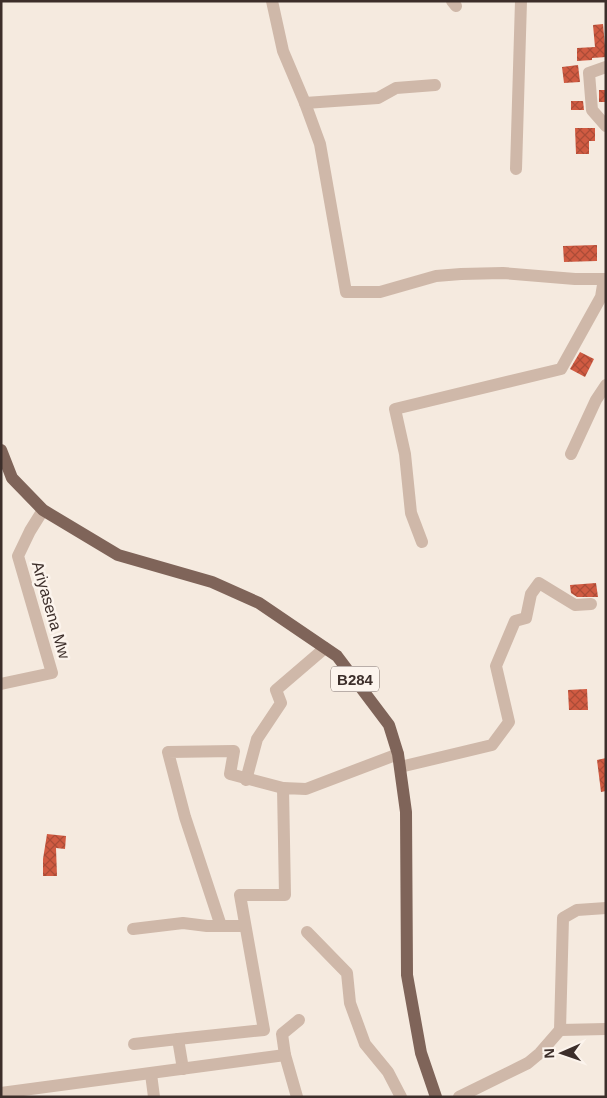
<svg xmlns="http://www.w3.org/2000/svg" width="607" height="1098" viewBox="0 0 607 1098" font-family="Helvetica,sans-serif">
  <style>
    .building { fill: url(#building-cross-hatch) }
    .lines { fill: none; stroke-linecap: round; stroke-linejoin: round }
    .minor { stroke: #cfb8a9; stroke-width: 12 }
    .major { stroke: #7f6459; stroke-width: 12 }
    .labels { text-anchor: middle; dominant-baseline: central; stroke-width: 5; stroke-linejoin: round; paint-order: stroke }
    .shield { fill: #fcf4ed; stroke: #766964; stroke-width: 1 }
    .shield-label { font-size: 15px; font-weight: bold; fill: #3c2e2a }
    .street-label { font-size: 16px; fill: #3c2e2a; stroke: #fcf4ed }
  </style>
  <defs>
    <pattern id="building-cross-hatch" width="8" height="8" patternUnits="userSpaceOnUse" patternTransform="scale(1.25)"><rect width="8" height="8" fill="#d15b42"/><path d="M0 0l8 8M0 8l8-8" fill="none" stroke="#ab4c37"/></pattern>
  </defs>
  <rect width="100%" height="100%" fill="#f5eadf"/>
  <!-- building -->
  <g class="building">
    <polygon points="603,24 606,57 592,58 592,60 577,61 577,48 595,47 593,25"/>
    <polygon points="578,65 580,82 564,83 562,67"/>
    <rect x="599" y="90" width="7" height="12"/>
    <polygon points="571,101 583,101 584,110 571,110"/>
    <polygon points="575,128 595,128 595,141 589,141 589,154 576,154"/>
    <polygon points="597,245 597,261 564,262 563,246"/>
    <polygon points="580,352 594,359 585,377 570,369"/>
    <polygon points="596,583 598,597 577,597 571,593 570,585"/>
    <polygon points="587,689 588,710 569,710 568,690"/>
    <polygon points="606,758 606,791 601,792 597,760"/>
    <polygon points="47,834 66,836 65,849 56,848 57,876 43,876 43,859"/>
  </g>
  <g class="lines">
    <!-- minor -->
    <g class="minor">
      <polyline points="272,1 283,51 305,103 320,144 346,292 380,292 436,276 461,274 503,273 575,279 604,279"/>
      <polyline points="452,1 456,6"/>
      <polyline points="606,67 589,73 592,110 606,126"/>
      <polyline points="305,103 378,98 396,88 435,85"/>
      <polyline points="516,169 521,1"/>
      <polyline points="571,454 596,400 606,385"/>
      <polyline points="422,542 411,513 405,454 395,409 561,369 601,297 604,279 606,280"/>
      <polyline points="1,684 52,673 18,556 30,531 43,510"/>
      <polyline points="400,767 492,745 509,722 496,666 515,621 526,618 531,594 539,583 575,605 591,604"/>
      <polyline points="246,780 257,739 281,703 276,690 325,648"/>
      <polyline points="221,926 185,817 168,752 234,751 230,774 283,788"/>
      <polyline points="133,929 183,923 207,926 245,926"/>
      <polyline points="307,932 347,973 350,1003 365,1044 388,1072 401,1097"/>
      <polyline points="560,1030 606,1029"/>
      <polyline points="178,1039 264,1030 240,895 285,895 283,788 306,789 398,754"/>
      <polyline points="134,1044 178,1039 183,1069"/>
      <polyline points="285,1055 282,1034 299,1020"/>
      <polyline points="151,1074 154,1097"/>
      <polyline points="1,1093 285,1055 297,1097"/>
      <polyline points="459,1097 528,1063 540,1053 560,1030 563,918 577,910 606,908"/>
    </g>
    <!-- major -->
    <polyline class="major" points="1,450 12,478 43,510 118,555 212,582 259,603 337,656 389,725 398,754 406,812 407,975 421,1053 436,1097"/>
  </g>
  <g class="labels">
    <!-- shield labels -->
    <rect class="shield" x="331" y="666.5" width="48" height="25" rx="4"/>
    <g class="shield-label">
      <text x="355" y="679">B284</text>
    </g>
    <!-- street labels -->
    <g class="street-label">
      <text transform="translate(51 610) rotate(74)">Ariyasena Mw</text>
    </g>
  </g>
  <!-- border -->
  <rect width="607" height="1098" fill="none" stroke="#3c2e2a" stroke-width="5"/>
  <!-- north arrow -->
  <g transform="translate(562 1053) rotate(268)" stroke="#fcf4ed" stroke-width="4" paint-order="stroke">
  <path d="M0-4L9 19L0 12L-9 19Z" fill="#3c2e2a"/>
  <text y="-8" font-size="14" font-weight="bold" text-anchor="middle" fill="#3c2e2a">N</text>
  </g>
</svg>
